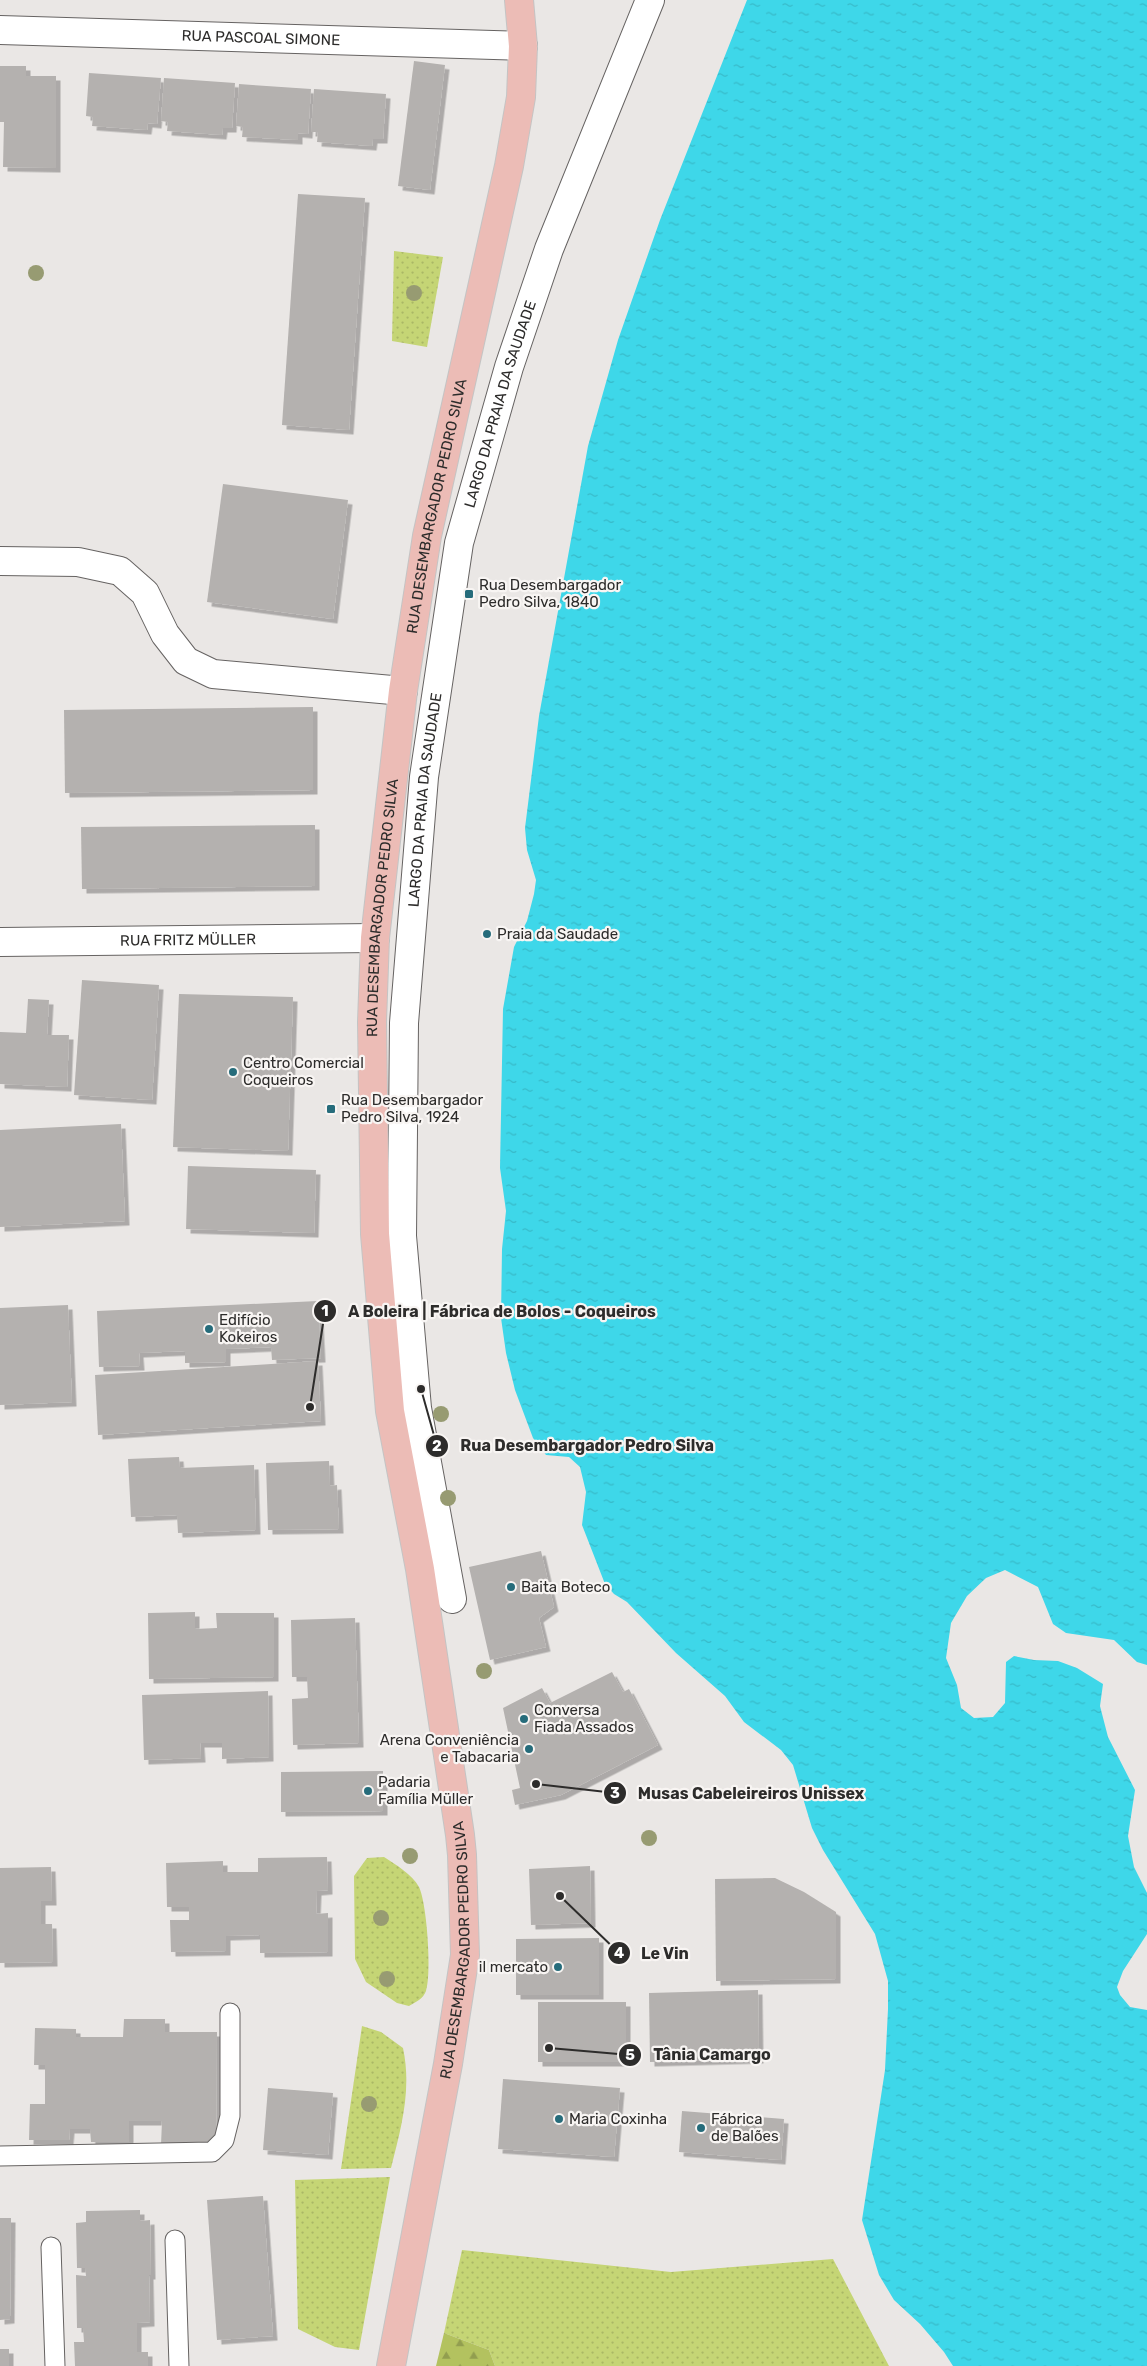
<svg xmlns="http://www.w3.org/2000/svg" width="1147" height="2366" viewBox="0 0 1147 2366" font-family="Rubik,sans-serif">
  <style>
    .green { fill: url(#green-dots) }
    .forest { fill: url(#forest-firs) }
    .water { fill: url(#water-ripples) }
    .building { fill: #b4b1af; filter: url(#shadow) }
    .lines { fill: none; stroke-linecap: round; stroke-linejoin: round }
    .lane-casing { stroke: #666362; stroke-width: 21 }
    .street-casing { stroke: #666362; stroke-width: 30 }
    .primary-casing { stroke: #c4c4c4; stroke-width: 30 }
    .lane { stroke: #fff; stroke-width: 19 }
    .street { stroke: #fff; stroke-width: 28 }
    .primary { stroke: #ecbcb6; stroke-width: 28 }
    .tree { fill: #979b72 }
    .poi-dot { fill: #266c7b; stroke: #f8f5f3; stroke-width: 2 }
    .labels { text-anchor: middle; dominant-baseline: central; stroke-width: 4.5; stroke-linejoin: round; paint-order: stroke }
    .street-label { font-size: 15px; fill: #2d2c2b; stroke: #f8f5f3 }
    .poi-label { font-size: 15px; fill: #2d2c2b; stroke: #f8f5f3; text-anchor: start }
    .leader { fill: none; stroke: #2d2c2b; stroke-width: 2 }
    .callout-dot { fill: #2d2c2b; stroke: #f8f5f3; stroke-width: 2 }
    .mark-label { font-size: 15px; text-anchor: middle; font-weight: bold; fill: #fff }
    .callout-label { font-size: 16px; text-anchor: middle; font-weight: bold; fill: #2d2c2b; stroke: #f8f5f3; stroke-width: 4.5; stroke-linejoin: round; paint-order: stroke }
  </style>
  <defs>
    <pattern id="green-dots" width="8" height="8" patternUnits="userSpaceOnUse" patternTransform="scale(1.25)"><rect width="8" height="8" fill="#c5d575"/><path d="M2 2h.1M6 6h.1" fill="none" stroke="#aab765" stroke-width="1.8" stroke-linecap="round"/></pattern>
    <pattern id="forest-firs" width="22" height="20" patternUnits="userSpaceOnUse" patternTransform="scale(1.25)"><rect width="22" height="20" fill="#b3c25f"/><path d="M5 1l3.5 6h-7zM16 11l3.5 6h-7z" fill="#929e4f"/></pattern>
    <pattern id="water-ripples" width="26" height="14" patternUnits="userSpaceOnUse" patternTransform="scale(1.25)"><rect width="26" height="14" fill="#3ed7e9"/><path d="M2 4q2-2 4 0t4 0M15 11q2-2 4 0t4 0" fill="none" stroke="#37b9c8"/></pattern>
    <filter id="shadow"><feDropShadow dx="4.5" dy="4.5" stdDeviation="0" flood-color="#0004"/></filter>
  </defs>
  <rect width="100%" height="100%" fill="#eae7e5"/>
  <!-- green -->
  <g class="green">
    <polygon points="394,251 443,257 427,347 392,341"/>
    <path d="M 384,1857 C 396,1865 412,1874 419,1887 C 427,1903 432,1975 426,1991 C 423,1999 416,2002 409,2006 L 397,2003 L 366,1982 L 355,1959 L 354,1876 L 367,1858 Z"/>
    <path d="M 362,2026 L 381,2032 L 403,2048 C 412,2090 401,2128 391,2168 L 341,2169 Z"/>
    <polygon points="390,2177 359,2350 335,2347 298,2329 295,2180"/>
    <polygon points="462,2250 671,2272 833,2259 889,2366 495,2366 489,2350 444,2333"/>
  </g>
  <!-- forest -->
  <polygon class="forest" points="444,2333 489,2350 495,2366 436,2366"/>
  <!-- water -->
  <polygon class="water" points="747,0 1147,0 1147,1665 1137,1662 1114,1640 1066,1633 1053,1624 1038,1587 1005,1570 986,1578 967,1596 951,1623 946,1658 957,1685 961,1708 974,1718 993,1717 1005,1703 1006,1662 1014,1656 1034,1660 1058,1661 1077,1668 1103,1684 1100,1706 1108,1737 1135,1790 1128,1836 1134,1867 1147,1893 1147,1934 1123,1971 1117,1987 1120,1995 1130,2007 1147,2010 1147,2366 953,2366 944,2352 920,2324 894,2300 879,2275 862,2220 885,2070 888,2009 888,1981 875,1934 823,1850 812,1828 793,1765 781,1750 744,1722 725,1696 676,1653 627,1602 614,1594 605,1584 582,1525 586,1492 580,1467 569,1457 546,1455 533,1438 515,1390 506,1353 501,1318 502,1249 506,1211 500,1168 503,1009 514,947 527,921 534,894 536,880 527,850 525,828 539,716 588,446 618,340 660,220"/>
  <!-- building -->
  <g class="building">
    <polygon points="414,61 445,65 430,190 398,186"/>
    <polygon points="0,66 26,66 26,76 56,76 56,168 3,167 4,122 0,122"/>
    <polygon points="89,73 161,78 157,124 148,123 147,130 92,126 93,117 86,116"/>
    <polygon points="164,78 235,83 232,128 223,128 222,135 167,131 168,122 161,121"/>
    <polygon points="239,84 311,89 308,134 298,133 298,140 242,137 243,127 236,126"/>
    <polygon points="314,89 386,94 383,139 373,139 372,146 317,142 318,132 311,132"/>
    <polygon points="298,194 365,198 349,430 282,425"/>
    <polygon points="223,484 348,500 333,619 207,602"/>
    <polygon points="313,707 313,790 65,793 64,710"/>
    <polygon points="315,825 315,886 82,889 81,827"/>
    <polygon points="82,980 159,985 152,1100 74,1095"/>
    <polygon points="179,994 293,997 288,1151 173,1147"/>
    <polygon points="28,999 49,1000 47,1035 69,1035 67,1087 0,1084 0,1032 26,1033"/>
    <polygon points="121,1124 125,1221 0,1227 0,1130"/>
    <polygon points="188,1166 316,1170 314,1233 186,1229"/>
    <polygon points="318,1301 321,1358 272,1360 271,1347 226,1349 226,1362 185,1363 185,1351 139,1353 140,1366 99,1367 97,1311"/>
    <polygon points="68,1305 72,1402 0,1405 0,1308"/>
    <polygon points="318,1361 321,1421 98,1435 95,1375"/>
    <polygon points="179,1457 180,1468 254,1465 256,1530 178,1533 177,1515 131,1517 128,1459"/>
    <polygon points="329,1461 330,1486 337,1485 339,1529 268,1530 266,1463"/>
    <polygon points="541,1551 554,1607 539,1618 546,1647 490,1660 469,1567"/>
    <polygon points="195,1612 195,1629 217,1628 216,1613 274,1613 274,1677 149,1679 148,1613"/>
    <polygon points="355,1618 359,1743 293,1745 292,1699 308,1698 307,1677 292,1677 291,1620"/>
    <polygon points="612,1672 623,1692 629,1689 658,1745 561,1795 515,1805 512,1790 520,1788 503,1708 542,1688 550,1703"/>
    <polygon points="268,1691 269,1757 222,1759 222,1743 200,1743 201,1758 144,1760 142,1695"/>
    <polygon points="383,1771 383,1811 281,1812 281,1772"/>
    <polygon points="327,1857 328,1890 317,1891 316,1914 328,1913 328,1952 260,1953 260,1935 226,1936 226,1951 171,1952 170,1920 189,1920 189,1907 167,1907 166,1863 223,1861 223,1872 258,1872 258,1858"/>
    <polygon points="590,1866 591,1923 531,1925 529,1869"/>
    <polygon points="51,1867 52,1901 41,1901 41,1924 52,1924 53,1962 0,1963 0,1868"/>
    <polygon points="775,1878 804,1892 836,1912 836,1979 716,1981 715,1879"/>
    <polygon points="599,1938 599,1995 516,1995 516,1939"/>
    <polygon points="758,1990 759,2059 650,2062 649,1993"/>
    <rect x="538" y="2002" width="88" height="60"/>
    <polygon points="124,2019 165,2019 165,2032 217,2032 216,2145 161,2145 162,2121 129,2121 129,2142 91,2142 90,2129 70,2129 69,2140 29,2140 30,2104 45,2104 45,2065 34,2065 35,2028 76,2029 76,2037 123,2037"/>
    <polygon points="503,2079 620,2088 614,2157 498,2149"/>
    <polygon points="268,2088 333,2093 328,2155 263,2150"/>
    <polygon points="682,2111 784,2119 781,2160 679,2152"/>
    <polygon points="263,2196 273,2336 217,2340 207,2200"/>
    <polygon points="140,2210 140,2221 150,2220 151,2275 149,2275 150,2322 137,2323 137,2352 148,2352 148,2366 75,2366 74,2342 84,2342 83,2328 77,2328 76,2275 86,2276 85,2268 77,2268 76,2223 86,2222 86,2211"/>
    <polygon points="0,2218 11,2218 10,2319 0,2320"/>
    <rect x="0" y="2349" width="9" height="17"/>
  </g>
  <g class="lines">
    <defs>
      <g id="lane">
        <polyline points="0,2156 212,2152 224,2140 230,2116 230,2013"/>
        <polyline points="175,2240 179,2366"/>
        <polyline points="51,2247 55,2366"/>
      </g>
      <g id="street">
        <path id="s1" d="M 0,30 L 523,46"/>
        <polyline points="0,561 78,562 120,571 145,593 165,634 186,661 213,674 403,691"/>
        <path id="s2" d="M 0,942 L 375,938"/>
        <path id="s3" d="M 452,1599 L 417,1408 L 402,1236 L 404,1023 L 424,777 L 459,543 L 509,367 L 549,249 L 650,0"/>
      </g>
      <g id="primary">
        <path id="s4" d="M 391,2366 L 448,2064 L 465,1955 L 462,1855 L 460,1835 L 420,1569 L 390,1411 L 375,1234 L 372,1022 L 375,938 L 403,691 L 427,536 L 509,166 L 521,97 L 523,46 L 519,0"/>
      </g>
    </defs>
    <!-- lane casing -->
    <use href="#lane" class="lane-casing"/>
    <!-- street casing -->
    <use href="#street" class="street-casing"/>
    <!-- primary casing -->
    <use href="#primary" class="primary-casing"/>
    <!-- lane -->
    <use href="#lane" class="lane"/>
    <!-- street -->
    <use href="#street" class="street"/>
    <!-- primary -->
    <use href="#primary" class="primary"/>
  </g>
  <!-- trees -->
  <g class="tree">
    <circle cx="36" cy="273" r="8"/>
    <circle cx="414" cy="293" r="8"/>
    <circle cx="441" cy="1414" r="8"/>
    <circle cx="448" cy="1498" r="8"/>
    <circle cx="484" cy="1671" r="8"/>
    <circle cx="649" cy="1838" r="8"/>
    <circle cx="410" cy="1856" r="8"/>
    <circle cx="381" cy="1918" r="8"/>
    <circle cx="387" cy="1979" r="8"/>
    <circle cx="369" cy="2104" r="8"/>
  </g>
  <!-- markers -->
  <g class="poi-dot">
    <rect x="464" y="589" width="10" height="10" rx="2.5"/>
    <circle cx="487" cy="934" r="5"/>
    <circle cx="233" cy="1072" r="5"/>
    <rect x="326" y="1104" width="10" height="10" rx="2.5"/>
    <circle cx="209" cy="1329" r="5"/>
    <circle cx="511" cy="1587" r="5"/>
    <circle cx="524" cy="1719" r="5"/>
    <circle cx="529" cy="1749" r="5"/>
    <circle cx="368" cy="1791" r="5"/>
    <circle cx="558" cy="1967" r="5"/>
    <circle cx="559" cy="2119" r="5"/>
    <circle cx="701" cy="2128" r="5"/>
  </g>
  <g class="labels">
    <!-- street labels -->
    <g class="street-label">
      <text stroke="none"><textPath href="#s1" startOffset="261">RUA PASCOAL SIMONE</textPath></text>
      <text stroke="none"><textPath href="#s3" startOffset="1208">LARGO DA PRAIA DA SAUDADE</textPath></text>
      <text stroke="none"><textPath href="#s4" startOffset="1878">RUA DESEMBARGADOR PEDRO SILVA</textPath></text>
      <text stroke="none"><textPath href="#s3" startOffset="804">LARGO DA PRAIA DA SAUDADE</textPath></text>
      <text stroke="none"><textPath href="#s4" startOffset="1472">RUA DESEMBARGADOR PEDRO SILVA</textPath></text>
      <text stroke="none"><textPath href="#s2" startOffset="188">RUA FRITZ MÜLLER</textPath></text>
      <text stroke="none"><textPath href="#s4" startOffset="422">RUA DESEMBARGADOR PEDRO SILVA</textPath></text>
    </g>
    <!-- poi labels -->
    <g class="poi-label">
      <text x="479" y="585">Rua Desembargador<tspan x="479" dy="17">Pedro Silva, 1840</tspan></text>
      <text x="497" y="934">Praia da Saudade</text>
      <text x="243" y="1063">Centro Comercial<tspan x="243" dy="17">Coqueiros</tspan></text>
      <text x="341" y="1100">Rua Desembargador<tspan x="341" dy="17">Pedro Silva, 1924</tspan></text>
      <text x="219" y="1320">Edifício<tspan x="219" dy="17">Kokeiros</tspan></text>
      <text x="521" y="1587">Baita Boteco</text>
      <text x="534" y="1710">Conversa<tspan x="534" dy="17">Fiada Assados</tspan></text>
      <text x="519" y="1740" text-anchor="end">Arena Conveniência<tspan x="519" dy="17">e Tabacaria</tspan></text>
      <text x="378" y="1782">Padaria<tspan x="378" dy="17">Família Müller</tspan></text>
      <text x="548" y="1967" text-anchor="end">il mercato</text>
      <text x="569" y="2119">Maria Coxinha</text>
      <text x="711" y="2119">Fábrica<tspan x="711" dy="17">de Balões</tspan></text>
    </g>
  </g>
  <!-- callouts -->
  <path class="leader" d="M310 1407L325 1311M421 1389L437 1446M536 1784L615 1793M560 1896L619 1953M549 2048L630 2055"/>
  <g class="callout-dot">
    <circle cx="310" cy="1407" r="5"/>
    <circle cx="421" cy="1389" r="5"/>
    <circle cx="536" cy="1784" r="5"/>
    <circle cx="560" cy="1896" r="5"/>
    <circle cx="549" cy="2048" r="5"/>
    <circle cx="325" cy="1311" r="12"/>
    <circle cx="437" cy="1446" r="12"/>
    <circle cx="615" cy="1793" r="12"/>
    <circle cx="619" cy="1953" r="12"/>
    <circle cx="630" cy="2055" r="12"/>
  </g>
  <g class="mark-label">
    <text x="325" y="1316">1</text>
    <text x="437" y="1451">2</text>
    <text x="615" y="1798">3</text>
    <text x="619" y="1958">4</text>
    <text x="630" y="2060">5</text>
  </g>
  <g class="callout-label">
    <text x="502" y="1317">A Boleira | Fábrica de Bolos - Coqueiros</text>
    <text x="587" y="1451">Rua Desembargador Pedro Silva</text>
    <text x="751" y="1799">Musas Cabeleireiros Unissex</text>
    <text x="665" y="1959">Le Vin</text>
    <text x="712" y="2060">Tânia Camargo</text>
  </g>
</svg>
